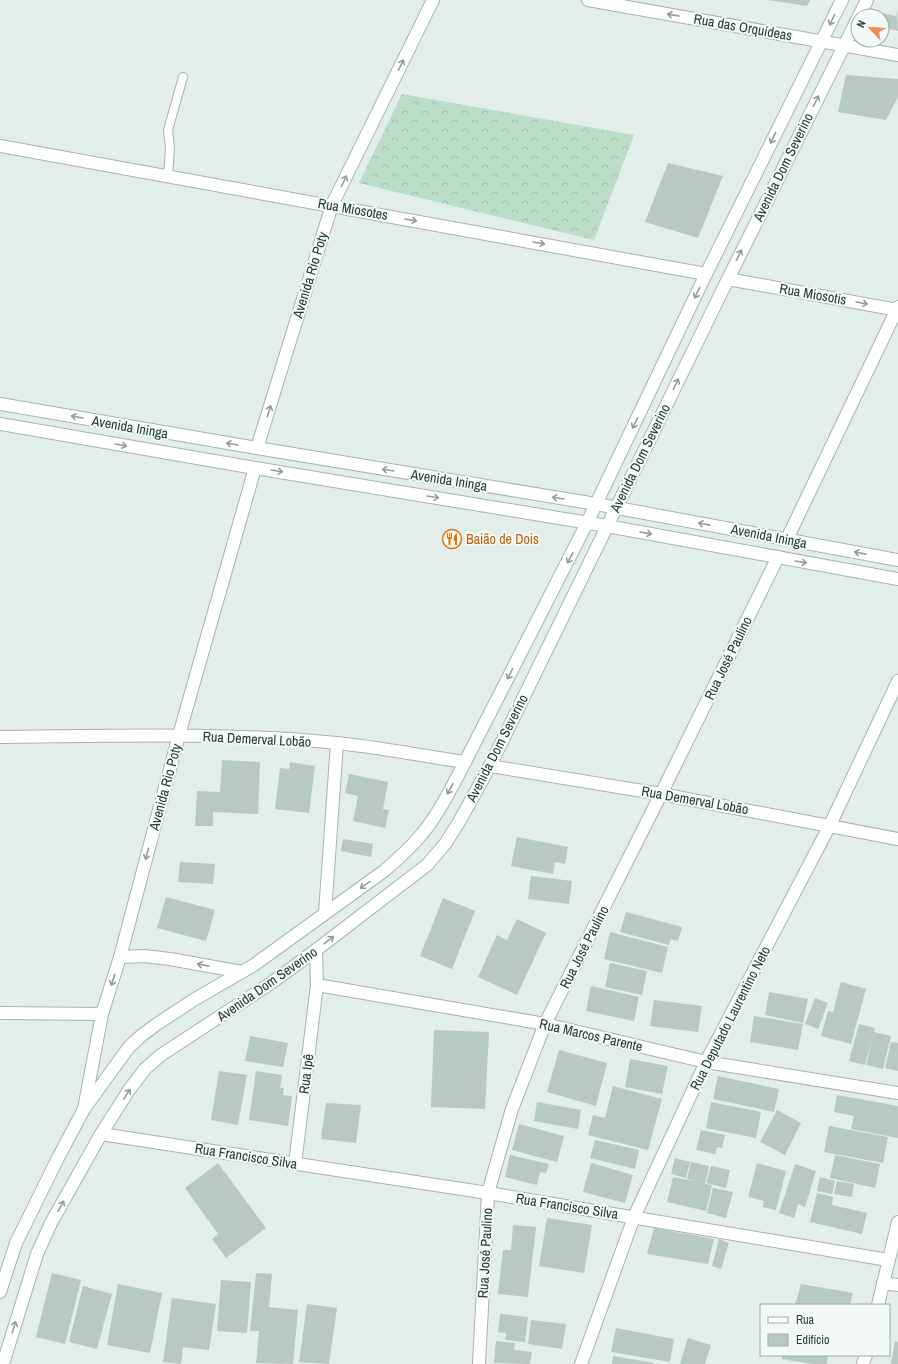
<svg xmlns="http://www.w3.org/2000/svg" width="898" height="1364" viewBox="0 0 898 1364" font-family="'Archivo Narrow',sans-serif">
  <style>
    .forest { fill: url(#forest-crowns) }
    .building { fill: #b8c8c2 }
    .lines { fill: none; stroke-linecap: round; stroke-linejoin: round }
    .lane-casing { stroke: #a6b5b1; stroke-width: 10 }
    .street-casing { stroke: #a6b5b1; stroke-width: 14 }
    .secondary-casing { stroke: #a1b8b2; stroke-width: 14 }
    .lane { stroke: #fff; stroke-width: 8 }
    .street { stroke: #fff; stroke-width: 12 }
    .secondary { stroke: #fff; stroke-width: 12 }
    .oneway { stroke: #919e9c }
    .labels { text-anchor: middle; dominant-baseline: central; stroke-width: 4; stroke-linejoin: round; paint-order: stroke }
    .street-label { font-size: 14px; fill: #233e39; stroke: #f3f9f7 }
    .food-label { font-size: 14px; fill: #c56008; stroke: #f3f9f7; text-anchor: start }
  </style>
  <defs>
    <pattern id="forest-crowns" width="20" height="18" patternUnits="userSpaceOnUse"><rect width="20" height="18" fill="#bcdec8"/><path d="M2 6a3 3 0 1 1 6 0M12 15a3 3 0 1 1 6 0" fill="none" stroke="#a1c0ad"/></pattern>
  </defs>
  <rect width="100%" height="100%" fill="#e3ede9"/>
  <!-- forest -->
  <polygon class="forest" points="402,94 634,135 594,240 359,183"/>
  <!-- building -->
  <g class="building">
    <polygon points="768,0 810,0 807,6"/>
    <polygon points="897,10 898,31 882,27 882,13 896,16"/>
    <polygon points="846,75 898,79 898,97 886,120 838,112"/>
    <polygon points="668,163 723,176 698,238 645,222"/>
    <polygon points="222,760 260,762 258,814 213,812 213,826 195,826 197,791 220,792"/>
    <polygon points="290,762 315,766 309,813 275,809 280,768 289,769"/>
    <polygon points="349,774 388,782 383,809 389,810 385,828 353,821 358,796 345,793"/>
    <polygon points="517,837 568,847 565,864 555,862 553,874 511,866"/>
    <polygon points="343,839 373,844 371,857 341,851"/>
    <polygon points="180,862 215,864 213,884 178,882"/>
    <polygon points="531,876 572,881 569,904 528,899"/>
    <polygon points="166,897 215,910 206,941 157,928"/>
    <polygon points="443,898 475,911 452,969 420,956"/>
    <polygon points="626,912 682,927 678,941 671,939 669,945 620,932"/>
    <polygon points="517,919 546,933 517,995 478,977 497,935 507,940"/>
    <polygon points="610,932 668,947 662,973 604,959"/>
    <polygon points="610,963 647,971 642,995 605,987"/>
    <polygon points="841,982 866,989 851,1044 821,1036 828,1011 833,1012"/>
    <polygon points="591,986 639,997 634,1021 586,1011"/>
    <polygon points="769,992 808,999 803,1023 765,1015"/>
    <polygon points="815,998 828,1003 818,1029 805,1024"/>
    <polygon points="654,1000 702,1006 698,1032 650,1026"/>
    <polygon points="754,1016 803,1024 798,1050 750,1042"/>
    <polygon points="859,1024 875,1028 874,1032 891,1036 883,1069 866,1065 873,1034 865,1065 849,1061"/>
    <polygon points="434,1030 489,1032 485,1109 431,1107"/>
    <polygon points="250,1036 288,1043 283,1067 245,1061"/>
    <polygon points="891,1042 898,1043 898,1071 885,1068"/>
    <polygon points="559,1050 607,1063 596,1106 547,1092"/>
    <polygon points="630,1059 668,1066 662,1094 625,1087"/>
    <polygon points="219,1071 247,1075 238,1125 211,1120"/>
    <polygon points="256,1071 282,1075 280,1088 284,1088 283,1095 292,1096 288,1126 249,1120"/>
    <polygon points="718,1076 779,1089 774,1112 713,1099"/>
    <polygon points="613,1086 662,1099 648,1150 588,1135 593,1115 605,1118"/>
    <polygon points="837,1095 898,1106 898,1138 851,1129 854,1116 834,1112"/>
    <polygon points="537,1102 581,1110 578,1129 534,1121"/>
    <polygon points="711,1102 761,1112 756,1138 706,1128"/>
    <polygon points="326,1103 361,1105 356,1143 321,1139"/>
    <polygon points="777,1110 801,1123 785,1155 760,1142"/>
    <polygon points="519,1124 564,1136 557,1162 512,1150"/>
    <polygon points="829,1126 888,1137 883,1163 824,1152"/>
    <polygon points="701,1130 725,1135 722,1148 717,1147 715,1154 696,1150"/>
    <polygon points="595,1140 639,1150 635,1169 590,1158"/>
    <polygon points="510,1155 549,1164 546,1173 540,1172 537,1185 505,1177"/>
    <polygon points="835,1155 880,1164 875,1188 830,1178"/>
    <polygon points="675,1158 690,1162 686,1178 671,1174"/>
    <polygon points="691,1162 709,1166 705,1184 712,1185 706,1211 667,1202 673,1177 698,1182 687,1179"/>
    <polygon points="218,1163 266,1228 226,1258 212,1239 218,1234 185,1188"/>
    <polygon points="591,1163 633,1175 625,1203 583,1192"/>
    <polygon points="757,1163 786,1171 776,1210 763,1207 764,1201 748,1197"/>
    <polygon points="795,1164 816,1171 805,1207 798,1204 794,1218 779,1213"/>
    <polygon points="711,1166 730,1170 726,1188 706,1183"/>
    <polygon points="820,1177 835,1181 832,1194 817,1191"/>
    <polygon points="837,1181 854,1184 852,1197 834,1194"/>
    <polygon points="713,1188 733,1192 726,1218 707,1213"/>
    <polygon points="817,1193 833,1197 832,1205 867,1213 862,1234 810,1222"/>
    <polygon points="547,1218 592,1225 584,1273 539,1266"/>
    <polygon points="513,1225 536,1227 528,1297 498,1294 503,1250 511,1250"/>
    <polygon points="654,1228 714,1239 708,1264 647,1254"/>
    <polygon points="719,1239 729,1243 721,1269 712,1266"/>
    <polygon points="52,1273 81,1280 65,1344 36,1337"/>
    <polygon points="256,1273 272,1274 269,1307 298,1310 293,1364 256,1363 259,1331 250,1331"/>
    <polygon points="221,1280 251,1282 247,1333 217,1331"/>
    <polygon points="118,1284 162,1293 150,1353 107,1345"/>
    <polygon points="801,1284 853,1293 850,1305 795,1305"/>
    <polygon points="83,1286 112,1294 97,1349 69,1342"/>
    <polygon points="172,1298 216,1304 209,1350 183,1347 181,1364 163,1362"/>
    <polygon points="307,1304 337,1308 329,1364 299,1362"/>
    <polygon points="500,1314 528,1317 525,1342 505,1340 506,1333 498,1332"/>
    <polygon points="531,1320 566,1324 562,1349 528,1344"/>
    <polygon points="616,1328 674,1339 670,1362 611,1352"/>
    <polygon points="688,1338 711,1345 705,1364 680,1364"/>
    <polygon points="496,1341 515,1343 514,1350 532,1352 530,1364 494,1363"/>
    <polygon points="895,1341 898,1342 898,1364 891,1364"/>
    <polygon points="782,1355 828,1355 827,1364 812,1364 782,1359"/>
    <polygon points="613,1356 654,1363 654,1364 612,1364"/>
  </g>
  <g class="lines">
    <defs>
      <polyline id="lane" points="168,176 170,148 168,130 183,77"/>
      <g id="street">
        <polyline points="588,0 898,55"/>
        <polyline points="0,146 706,274"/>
        <polyline points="728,279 898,310"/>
        <polyline points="257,448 332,205 433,0"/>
        <polyline points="787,539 898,307"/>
        <path d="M 0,737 C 112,736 225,732 336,743 C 379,747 422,756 465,762"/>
        <polyline points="490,766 661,794 898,839"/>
        <polyline points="325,913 337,743"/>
        <polyline points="120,957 144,956 170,959 242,972"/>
        <polyline points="317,985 545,1024 706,1062 898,1093"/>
        <polyline points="0,1013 102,1014"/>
        <polyline points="84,1109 102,1014 120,957 179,735 255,468"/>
        <polyline points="101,1134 488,1193 888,1260"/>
        <polyline points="295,1164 317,985 316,950"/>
        <polyline points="883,1283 898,1285"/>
        <polyline points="878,1305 898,1222"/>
        <polyline points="479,1364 488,1193 512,1109 545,1024 661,794 778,557"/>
        <polyline points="581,1364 634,1217 706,1062 830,825 898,681"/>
        <polyline points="863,1364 866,1355"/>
      </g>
      <g id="secondary">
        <polyline points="859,16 867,0"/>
        <polyline points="0,404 257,448 596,504 898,560"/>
        <polyline points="0,424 255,468 607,526 898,579"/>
        <path d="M 0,1292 L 16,1243 L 58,1158 L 84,1109 L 129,1047 L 142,1035 L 157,1024 L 195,999 L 254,965 L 384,871 C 397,860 410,848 422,834 C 439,813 452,787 465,762 L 587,523 L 706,274 L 842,0"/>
        <polyline points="3,1364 37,1254 51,1223 101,1134 129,1090 145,1069 161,1055 274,981 316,950 427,865 445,844 459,822 490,766 728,279 858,18"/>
      </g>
    </defs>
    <!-- lane casing -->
    <use href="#lane" class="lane-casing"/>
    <!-- street casing -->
    <use href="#street" class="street-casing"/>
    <!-- secondary casing -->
    <use href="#secondary" class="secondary-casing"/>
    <!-- lane -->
    <use href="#lane" class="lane"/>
    <!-- street -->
    <use href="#street" class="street"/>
    <!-- secondary -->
    <use href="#secondary" class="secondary"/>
  </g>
  <!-- one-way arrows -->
  <defs><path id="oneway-shaft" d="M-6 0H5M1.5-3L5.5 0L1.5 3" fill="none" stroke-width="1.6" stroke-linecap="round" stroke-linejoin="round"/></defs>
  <g class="oneway">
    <use href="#oneway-shaft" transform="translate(673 15) rotate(-170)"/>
    <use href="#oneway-shaft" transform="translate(832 20) rotate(116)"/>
    <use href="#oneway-shaft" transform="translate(401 65) rotate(-64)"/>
    <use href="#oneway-shaft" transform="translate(816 101) rotate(-64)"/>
    <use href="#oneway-shaft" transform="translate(773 138) rotate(116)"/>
    <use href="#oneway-shaft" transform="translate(344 181) rotate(-64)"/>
    <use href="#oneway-shaft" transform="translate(411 220) rotate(10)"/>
    <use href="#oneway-shaft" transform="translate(539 243) rotate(10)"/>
    <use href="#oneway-shaft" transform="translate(739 255) rotate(-64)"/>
    <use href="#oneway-shaft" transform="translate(697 293) rotate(116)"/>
    <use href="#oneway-shaft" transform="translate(862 303) rotate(10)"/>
    <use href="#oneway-shaft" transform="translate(676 384) rotate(-64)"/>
    <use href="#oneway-shaft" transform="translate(269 411) rotate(-73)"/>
    <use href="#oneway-shaft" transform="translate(77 417) rotate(-170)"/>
    <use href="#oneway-shaft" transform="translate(635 423) rotate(116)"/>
    <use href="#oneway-shaft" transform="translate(232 444) rotate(-170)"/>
    <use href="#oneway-shaft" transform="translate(121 445) rotate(10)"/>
    <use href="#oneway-shaft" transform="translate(388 470) rotate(-171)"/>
    <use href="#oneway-shaft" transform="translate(277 471) rotate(9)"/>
    <use href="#oneway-shaft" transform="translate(433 497) rotate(9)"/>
    <use href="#oneway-shaft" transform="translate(558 498) rotate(-171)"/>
    <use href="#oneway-shaft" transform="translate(704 524) rotate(-169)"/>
    <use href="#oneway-shaft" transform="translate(646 533) rotate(10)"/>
    <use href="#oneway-shaft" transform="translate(860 553) rotate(-169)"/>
    <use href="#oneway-shaft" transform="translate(570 558) rotate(117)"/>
    <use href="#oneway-shaft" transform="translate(801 562) rotate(10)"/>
    <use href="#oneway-shaft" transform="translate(510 674) rotate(117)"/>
    <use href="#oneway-shaft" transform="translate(450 789) rotate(119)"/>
    <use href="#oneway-shaft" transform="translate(147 854) rotate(105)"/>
    <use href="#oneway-shaft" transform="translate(365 885) rotate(144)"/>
    <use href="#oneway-shaft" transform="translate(329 940) rotate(-38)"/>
    <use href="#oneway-shaft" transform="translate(203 965) rotate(-169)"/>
    <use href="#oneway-shaft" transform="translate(113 980) rotate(107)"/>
    <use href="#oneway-shaft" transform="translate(127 1094) rotate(-57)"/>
    <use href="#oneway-shaft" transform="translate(61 1206) rotate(-61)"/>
    <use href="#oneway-shaft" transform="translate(14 1327) rotate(-73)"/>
  </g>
  <!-- icons -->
  <defs>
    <symbol id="restaurant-ring" viewBox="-11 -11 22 22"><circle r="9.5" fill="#f3f9f7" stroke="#e8710a" stroke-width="1.5"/><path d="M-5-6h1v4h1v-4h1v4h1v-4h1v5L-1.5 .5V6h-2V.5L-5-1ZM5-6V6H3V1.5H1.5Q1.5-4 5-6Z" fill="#e8710a"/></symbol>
  </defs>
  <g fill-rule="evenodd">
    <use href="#restaurant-ring" x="441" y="528" width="22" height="22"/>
  </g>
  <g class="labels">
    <!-- street labels -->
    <g class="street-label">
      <text transform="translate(743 27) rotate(10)">Rua das Orquídeas</text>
      <text transform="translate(783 167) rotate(-64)">Avenida Dom Severino</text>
      <text transform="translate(353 209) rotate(10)">Rua Miosotes</text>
      <text transform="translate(310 275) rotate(-73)">Avenida Rio Poty</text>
      <text transform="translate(813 294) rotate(10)">Rua Miosotis</text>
      <text transform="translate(130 427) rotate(10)">Avenida Ininga</text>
      <text transform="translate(640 458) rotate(-64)">Avenida Dom Severino</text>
      <text transform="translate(449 480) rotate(9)">Avenida Ininga</text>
      <text transform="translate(769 536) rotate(11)">Avenida Ininga</text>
      <text transform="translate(728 658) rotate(-64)">Rua José Paulino</text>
      <text transform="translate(257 739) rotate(3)">Rua Demerval Lobão</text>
      <text transform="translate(497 748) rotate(-63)">Avenida Dom Severino</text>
      <text transform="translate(165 787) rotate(-75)">Avenida Rio Poty</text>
      <text transform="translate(695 800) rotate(10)">Rua Demerval Lobão</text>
      <text transform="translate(584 947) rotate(-63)">Rua José Paulino</text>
      <text transform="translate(267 984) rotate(-35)">Avenida Dom Severino</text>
      <text transform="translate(730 1018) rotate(-63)">Rua Deputado Laurentino Neto</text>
      <text transform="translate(591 1035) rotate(13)">Rua Marcos Parente</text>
      <text transform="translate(306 1074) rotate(-83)">Rua Ipê</text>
      <text transform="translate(246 1156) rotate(9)">Rua Francisco Silva</text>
      <text transform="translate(567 1206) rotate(9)">Rua Francisco Silva</text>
      <text transform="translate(485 1253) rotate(-87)">Rua José Paulino</text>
    </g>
    <!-- food labels -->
    <g class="food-label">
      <text x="466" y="539">Baião de Dois</text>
    </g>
  </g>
  <!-- legend -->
  <rect x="760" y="1304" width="130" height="52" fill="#f3f9f7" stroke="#a0aeab"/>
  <rect x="768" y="1317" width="20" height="6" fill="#ffffff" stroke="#a0aeab"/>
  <text x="796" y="1324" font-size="12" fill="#233e39">Rua</text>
  <rect x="768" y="1334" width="20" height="12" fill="#b8c8c2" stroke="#a0aeab"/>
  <text x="796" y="1344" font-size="12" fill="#233e39">Edifício</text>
  <!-- north arrow -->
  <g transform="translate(870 28) rotate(295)"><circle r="19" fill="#f3f9f7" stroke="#a0aeab"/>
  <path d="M0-3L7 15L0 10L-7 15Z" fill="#f18e5c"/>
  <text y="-6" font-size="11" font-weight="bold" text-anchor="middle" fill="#233e39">N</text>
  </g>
</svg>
